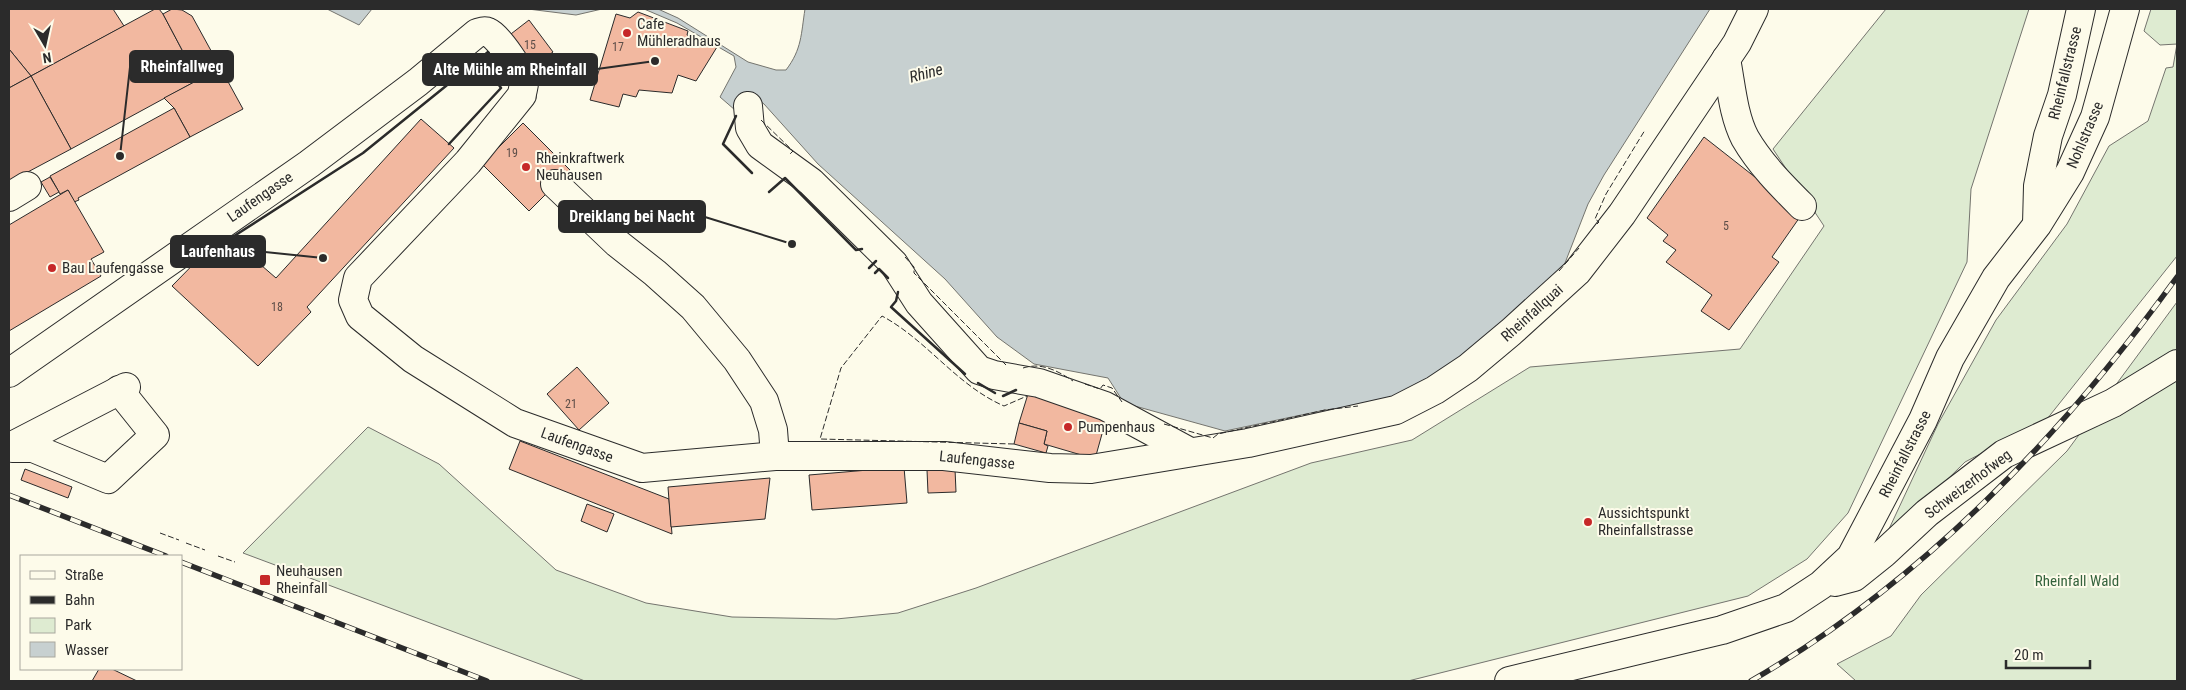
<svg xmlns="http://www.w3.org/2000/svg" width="2186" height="690" viewBox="0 0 2186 690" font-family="'Roboto Condensed',sans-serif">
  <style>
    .green { fill: #deebd1; stroke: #74746e }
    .water { fill: #c7d0d0; stroke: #74746e }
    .building { fill: #f2b8a0; stroke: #2b2b2b }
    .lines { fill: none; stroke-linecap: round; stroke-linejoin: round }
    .minor-casing { stroke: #2b2b2b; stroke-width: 30 }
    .minor { stroke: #fdfbea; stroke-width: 28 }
    .rail-casing { stroke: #2b2b2b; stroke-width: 5.5 }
    .rail { stroke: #fdfbea; stroke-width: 4; stroke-dasharray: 11; stroke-linecap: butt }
    .fence { stroke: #2b2b2b; stroke-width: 1; stroke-dasharray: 6 2.5; stroke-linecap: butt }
    .wall { stroke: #2b2b2b; stroke-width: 2.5 }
    .poi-dot { fill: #c62828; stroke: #fdfbea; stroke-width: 2 }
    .labels { text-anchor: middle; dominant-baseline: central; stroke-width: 4; stroke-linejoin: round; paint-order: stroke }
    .number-label { font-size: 12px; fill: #5d4e48 }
    .poi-label { font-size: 15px; fill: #2b2b2b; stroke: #fdfbea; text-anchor: start }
    .street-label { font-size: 15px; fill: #2b2b2b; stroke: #fdfbea }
    .park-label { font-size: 15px; fill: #34623c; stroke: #fdfbea }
    .water-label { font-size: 16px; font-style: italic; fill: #2b2b2b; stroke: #fdfbea }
    .leader { fill: none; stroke: #2b2b2b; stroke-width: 2 }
    .callout-dot { fill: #2b2b2b; stroke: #fdfbea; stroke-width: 2 }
    .callout { fill: #2b2b2b; stroke: #2b2b2b; stroke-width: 2 }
    .callout-label { font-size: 16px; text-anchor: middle; font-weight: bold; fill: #fff }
  </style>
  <rect width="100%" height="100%" fill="#fdfbea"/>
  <!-- green -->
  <g class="green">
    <polygon points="1886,9 2029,9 1971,189 1967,262 1848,513 1807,559 1748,596 1408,681 585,681 243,553 368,427 439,464 556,570 646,603 732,617 836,619 898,613 976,588 1311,463 1412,440 1530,367 1740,349 1824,226 1773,149"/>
    <polygon points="2151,9 2177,9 2177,256 2047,419 1965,462 1882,544 1938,424 1996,320 2067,224 2109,146 2148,121 2166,68 2173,67 2177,44 2160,45 2144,31"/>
    <polygon points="2177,302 2177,681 1856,681 1837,664 1891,636 1921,595 2067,451"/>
  </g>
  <!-- water -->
  <g class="water">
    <polygon points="327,9 372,9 359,25"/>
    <polygon points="528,9 602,9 576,15"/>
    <path d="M 644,9 L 658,9 L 678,18 L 748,62 L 776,70 L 786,70 C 802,49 801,34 805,9 L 1710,9 L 1604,175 L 1588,204 L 1565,263 L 1539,294 L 1447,372 L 1387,403 L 1325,410 L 1225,431 L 1124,403 L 1108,378 L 1034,364 L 997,337 L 945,279 L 818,164 L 764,104 L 755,97 L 735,110 L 720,97 L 736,67 L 734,56 L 677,23 Z"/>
  </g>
  <!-- building -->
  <g class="building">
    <polygon points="9,9 113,9 124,26 31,76 9,49"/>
    <polygon points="155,9 159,9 163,14 198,80 71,149 31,76"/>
    <polygon points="172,9 182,10 192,16 243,109 190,137 174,108 164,98 198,80 163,14"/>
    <polygon points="638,12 688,31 687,35 717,47 696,81 678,75 672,93 639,90 636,97 623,94 619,107 590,100 616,14 630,18"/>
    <polygon points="529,20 553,52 531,68 507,37"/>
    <polygon points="9,49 31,76 9,88"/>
    <polygon points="31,76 71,149 9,182 9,88"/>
    <polygon points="174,108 190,137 78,198 79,200 74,202 68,190 60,194 50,176"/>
    <polygon points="421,119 454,148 307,307 311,312 258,366 172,286 224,233 276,278"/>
    <polygon points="523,123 570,170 529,211 482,164"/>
    <polygon points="1704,137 1802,214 1772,257 1779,262 1729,330 1701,311 1712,295 1666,262 1676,250 1663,241 1668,235 1647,218"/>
    <polygon points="50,177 59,192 50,197 41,182"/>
    <polygon points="68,190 104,252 91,259 101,276 9,331 9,225"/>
    <polygon points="577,367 609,403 579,430 547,394"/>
    <polygon points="1028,394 1107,416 1095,459 1044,444 1047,431 1019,423"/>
    <polygon points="1019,423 1047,431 1044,444 1048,446 1046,453 1014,444"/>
    <polygon points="520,441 669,499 672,534 509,469"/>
    <polygon points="904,467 907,503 812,510 809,475"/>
    <polygon points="25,469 72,487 68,498 21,480"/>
    <polygon points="955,469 956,492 928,493 927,470"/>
    <polygon points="770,478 765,519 671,527 668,487"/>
    <polygon points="587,504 614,514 607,532 581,521"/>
    <polygon points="99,669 112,669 137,681 92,681"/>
  </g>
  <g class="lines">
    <defs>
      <g id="minor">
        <path d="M 1726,59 C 1731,84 1733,115 1745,138 C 1760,164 1781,185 1802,206"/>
        <polyline points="748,106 750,128 760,145 811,182 894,264 919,303 979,370 994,375 1039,383 1105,406 1190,452"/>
        <polyline points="555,184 617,243 655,273 693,307 737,360 764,401 773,430 775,456"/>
        <polyline points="9,197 27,186"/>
        <polyline points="2037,224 2038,186 2048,136 2062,95 2081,9"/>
        <path d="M 9,373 L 309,164 L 418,82 L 477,33 C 481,32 484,30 488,32 C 498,36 523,73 524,83 C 524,87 522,91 522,95 L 468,162 L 358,278 L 353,300 L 360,316 L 413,359 L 515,423 L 642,468 L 775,456 L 944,456 L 1050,468 L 1091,469 L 1248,443 L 1396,410 L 1435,390 L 1468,368 L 1511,332 L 1577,272 L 1622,214 L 1737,43 L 1754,9"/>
        <polyline points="10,447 126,387"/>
        <polyline points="12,448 33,448 108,479 155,435 119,390"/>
        <polyline points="1835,582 1854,577 1884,553 1927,513 2004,454 2113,403 2177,364"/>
        <polyline points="1509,681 1722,630 1786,608 1821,585 1851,557 1923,420 1950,358 1996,278 2037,225 2070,172 2095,117 2125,9"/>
      </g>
    </defs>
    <!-- minor casing -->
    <use href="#minor" class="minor-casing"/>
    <!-- minor -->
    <use href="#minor" class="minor"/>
    <defs>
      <g id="rail">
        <polyline points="9,495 166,556"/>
        <polyline points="181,562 487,681"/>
        <path d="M 1751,681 C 1923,581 2061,437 2177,277"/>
      </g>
    </defs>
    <!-- rail casing -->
    <use href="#rail" class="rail-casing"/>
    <!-- rail -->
    <use href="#rail" class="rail"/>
    <!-- fence -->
    <g class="fence">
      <polyline points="761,120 793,151 789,155"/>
      <polyline points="1597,224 1599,222 1595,219 1606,194 1645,130"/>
      <polyline points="905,257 914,267 914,273 1006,365"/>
      <polyline points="1559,271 1579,248"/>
      <path d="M 1023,368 C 1042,362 1058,371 1073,381"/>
      <polyline points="1085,384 1100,389 1103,385 1112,388 1122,402"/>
      <polyline points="1164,424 1213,438 1218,434 1325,410 1358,406"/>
      <path d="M 1014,444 L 820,439 L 841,368 L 882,316 C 927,340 956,385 1004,406 L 1027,396"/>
      <polyline points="160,533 179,540"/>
      <polyline points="186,543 205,550"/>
      <polyline points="218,556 235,562"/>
    </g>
    <!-- wall -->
    <g class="wall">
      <polyline points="736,116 723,144 752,173"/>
      <polyline points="769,192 785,178 856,250 862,249"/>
      <polyline points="231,238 363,153 488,52 504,76 497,82 501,88 449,144"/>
      <polyline points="869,268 876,261"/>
      <polyline points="875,273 879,269 888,278"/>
      <polyline points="898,292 896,301 891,307 965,374"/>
      <polyline points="978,383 995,393"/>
      <polyline points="1003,396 1016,390"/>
    </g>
  </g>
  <!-- markers -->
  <g class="poi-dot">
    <circle cx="627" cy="33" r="5"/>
    <circle cx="526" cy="167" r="5"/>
    <circle cx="52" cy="268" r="5"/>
    <circle cx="1068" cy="427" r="5"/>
    <circle cx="1588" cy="522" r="5"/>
    <rect x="259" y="574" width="12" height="12" rx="2.5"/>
  </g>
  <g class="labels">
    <!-- number labels -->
    <g class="number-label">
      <text x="530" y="45">15</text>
      <text x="618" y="47">17</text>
      <text x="512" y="153">19</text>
      <text x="1726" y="226">5</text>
      <text x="277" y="307">18</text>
      <text x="571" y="404">21</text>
    </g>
    <!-- poi labels -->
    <g class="poi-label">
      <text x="637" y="24">Cafe<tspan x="637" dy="17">Mühleradhaus</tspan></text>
      <text x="536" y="158">Rheinkraftwerk<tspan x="536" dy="17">Neuhausen</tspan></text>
      <text x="62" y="268">Bau Laufengasse</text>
      <text x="1078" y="427">Pumpenhaus</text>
      <text x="1598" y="513">Aussichtspunkt<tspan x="1598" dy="17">Rheinfallstrasse</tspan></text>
      <text x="276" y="571">Neuhausen<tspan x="276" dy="17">Rheinfall</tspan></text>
    </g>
    <!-- street labels -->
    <g class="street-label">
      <text transform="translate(2065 73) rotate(-76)">Rheinfallstrasse</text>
      <text transform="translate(2085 135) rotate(-67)">Nohlstrasse</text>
      <text transform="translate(260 197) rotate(-35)">Laufengasse</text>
      <text transform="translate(1532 313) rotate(-42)">Rheinfallquai</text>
      <text transform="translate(577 445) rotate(20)">Laufengasse</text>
      <text transform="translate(1905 454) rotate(-63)">Rheinfallstrasse</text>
      <text transform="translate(977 460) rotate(6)">Laufengasse</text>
      <text transform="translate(1968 484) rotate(-37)">Schweizerhofweg</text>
    </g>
    <!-- park labels -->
    <g class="park-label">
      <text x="2077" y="581">Rheinfall Wald</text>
    </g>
    <!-- water labels -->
    <g class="water-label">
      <text transform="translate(926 73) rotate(-15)">Rhine</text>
    </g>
  </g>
  <!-- callouts -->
  <path class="leader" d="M120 156L130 67M655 61L597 69M792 244L705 217M323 258L265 252"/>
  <g class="callout-dot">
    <circle cx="120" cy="156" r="5"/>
    <circle cx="655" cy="61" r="5"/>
    <circle cx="792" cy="244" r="5"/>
    <circle cx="323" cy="258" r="5"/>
  </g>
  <g class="callout">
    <rect x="130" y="51" width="103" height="31" rx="5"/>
    <rect x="423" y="54" width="174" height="31" rx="5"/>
    <rect x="559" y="201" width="146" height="31" rx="5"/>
    <rect x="171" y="236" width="94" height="31" rx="5"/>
  </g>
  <g class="callout-label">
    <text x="182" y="72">Rheinfallweg</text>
    <text x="510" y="75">Alte Mühle am Rheinfall</text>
    <text x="632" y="222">Dreiklang bei Nacht</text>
    <text x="218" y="257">Laufenhaus</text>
  </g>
  <!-- border -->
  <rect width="2186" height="690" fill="none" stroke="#2b2b2b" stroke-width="20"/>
  <!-- legend -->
  <rect x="20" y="555" width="162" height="115" fill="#fdfbea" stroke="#a9a89e"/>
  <rect x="30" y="571" width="25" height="8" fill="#fdfbea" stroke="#a9a89e"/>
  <text x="65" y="580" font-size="15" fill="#2b2b2b">Straße</text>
  <rect x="30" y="596" width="25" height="8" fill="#2b2b2b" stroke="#a9a89e"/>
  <text x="65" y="605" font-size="15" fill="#2b2b2b">Bahn</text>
  <rect x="30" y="618" width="25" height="15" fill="#deebd1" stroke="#a9a89e"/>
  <text x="65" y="630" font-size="15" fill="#2b2b2b">Park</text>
  <rect x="30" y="642" width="25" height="15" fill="#c7d0d0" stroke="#a9a89e"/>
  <text x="65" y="655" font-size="15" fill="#2b2b2b">Wasser</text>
  <!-- north arrow -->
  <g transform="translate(45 45) rotate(171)" stroke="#fdfbea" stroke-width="4" paint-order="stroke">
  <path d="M0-4L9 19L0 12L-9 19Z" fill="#2b2b2b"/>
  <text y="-8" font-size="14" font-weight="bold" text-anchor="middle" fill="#2b2b2b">N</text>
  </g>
  <!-- scale -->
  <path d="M2006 660v8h84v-8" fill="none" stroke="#2b2b2b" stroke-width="2.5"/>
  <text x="2014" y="660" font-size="15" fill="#2b2b2b" stroke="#fdfbea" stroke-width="4" paint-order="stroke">20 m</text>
</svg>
